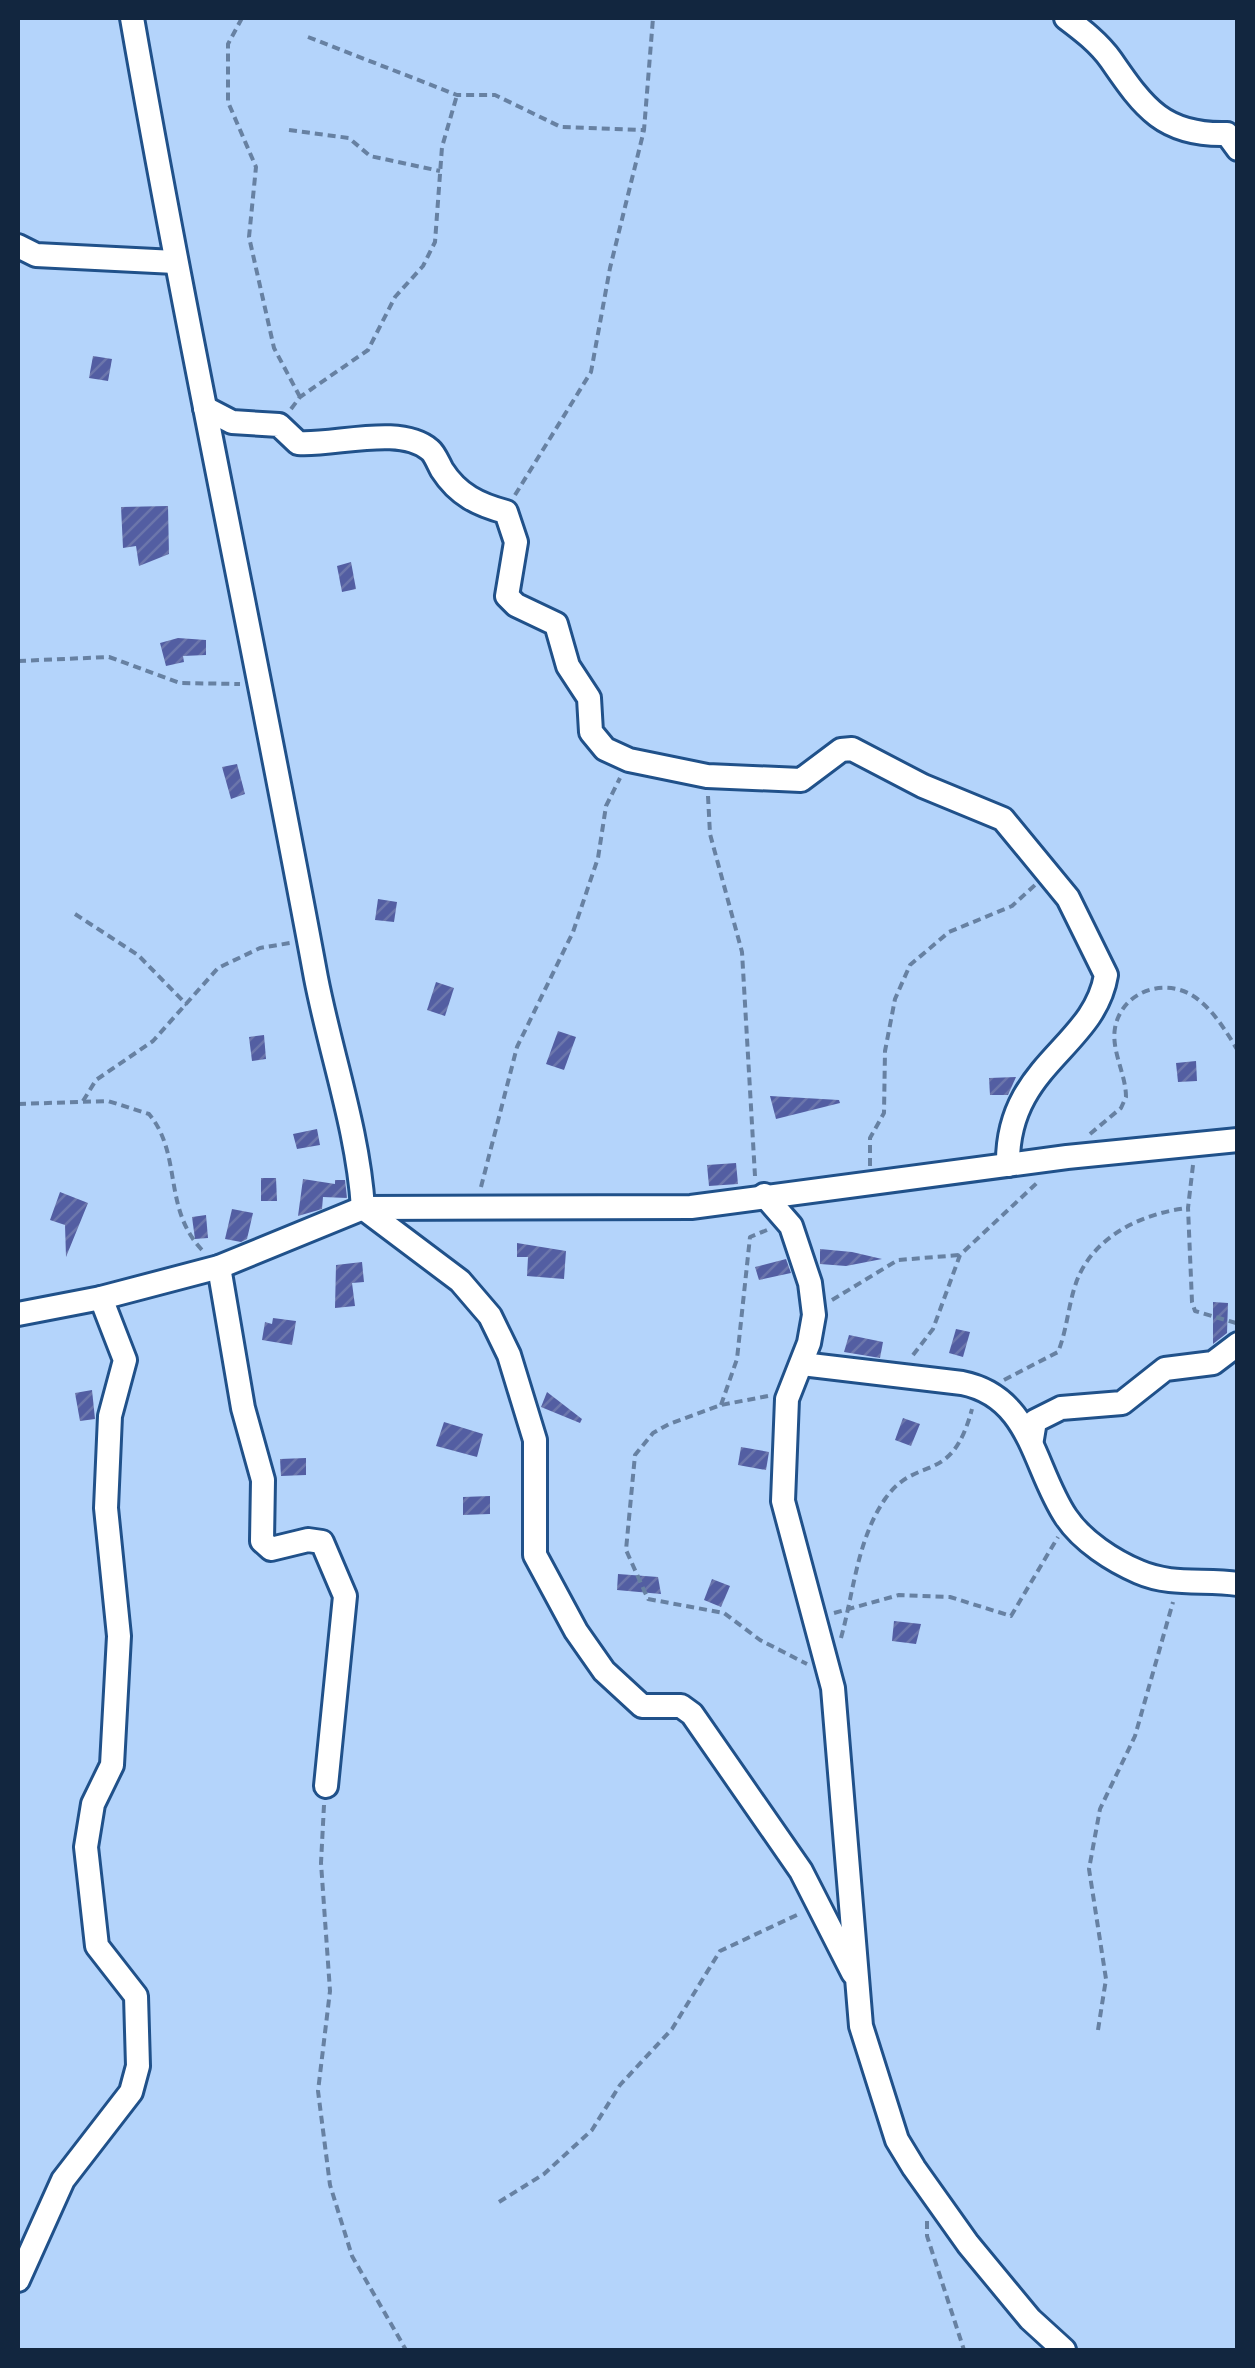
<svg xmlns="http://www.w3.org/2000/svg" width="1255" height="2368" viewBox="0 0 1255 2368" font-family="Ubuntu,sans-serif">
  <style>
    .building { fill: url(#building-hatch) }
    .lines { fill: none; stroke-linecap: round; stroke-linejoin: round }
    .minor-casing { stroke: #20518a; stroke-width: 28 }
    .path { stroke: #6781a2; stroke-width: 4; stroke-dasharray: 8 5; stroke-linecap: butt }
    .minor { stroke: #fff; stroke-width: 22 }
  </style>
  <defs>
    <pattern id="building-hatch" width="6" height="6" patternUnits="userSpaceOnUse" patternTransform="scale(2.5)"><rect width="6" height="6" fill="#535ea2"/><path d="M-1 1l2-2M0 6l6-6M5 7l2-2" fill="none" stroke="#6c76ab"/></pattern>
  </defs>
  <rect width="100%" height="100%" fill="#b4d4fb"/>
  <!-- building -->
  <g class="building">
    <polygon points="93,356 112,359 108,381 89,378"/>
    <polygon points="168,506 169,554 139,566 136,546 123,548 121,507"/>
    <polygon points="351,562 356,589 342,592 337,566"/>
    <polygon points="178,638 206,640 206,655 183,656 184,662 166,666 160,643"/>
    <polygon points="237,764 245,794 231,799 222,767"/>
    <polygon points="378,899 397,902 394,922 375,920"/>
    <polygon points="436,982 454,988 445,1016 427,1010"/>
    <polygon points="558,1031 576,1037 564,1070 546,1064"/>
    <polygon points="264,1035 266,1059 252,1061 249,1037"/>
    <polygon points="1196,1061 1197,1081 1178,1082 1176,1063"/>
    <polygon points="1016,1077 1008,1095 990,1095 989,1078"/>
    <polygon points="770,1096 839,1100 840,1103 776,1119"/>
    <polygon points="317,1129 320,1145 297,1149 293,1134"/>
    <polygon points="736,1163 738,1184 709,1186 707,1165"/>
    <polygon points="261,1178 276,1178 277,1201 261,1201"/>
    <polygon points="303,1179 335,1184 335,1180 345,1180 347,1198 323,1197 322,1209 298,1216"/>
    <polygon points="60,1192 88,1203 66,1257 65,1225 50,1220"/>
    <polygon points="232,1209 253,1213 247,1239 241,1242 225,1239"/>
    <polygon points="206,1215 208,1238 195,1239 192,1217"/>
    <polygon points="517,1243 566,1251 564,1279 527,1276 528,1257 517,1257"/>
    <polygon points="820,1249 852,1252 882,1259 846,1266 820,1264"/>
    <polygon points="786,1259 791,1273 759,1280 755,1267"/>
    <polygon points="362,1262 364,1282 352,1283 355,1306 335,1308 336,1265"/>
    <polygon points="1213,1302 1228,1303 1227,1333 1213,1344"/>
    <polygon points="273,1318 296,1321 292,1345 262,1340 265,1322 272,1324"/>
    <polygon points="956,1329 970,1332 963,1357 949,1353"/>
    <polygon points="849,1335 883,1342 880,1358 844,1352"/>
    <polygon points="92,1390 95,1419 80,1421 75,1393"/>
    <polygon points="547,1392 582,1419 580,1423 541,1407"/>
    <polygon points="903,1418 920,1424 911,1446 895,1440"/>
    <polygon points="444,1422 483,1434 477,1457 436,1446"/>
    <polygon points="741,1447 769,1452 766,1470 738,1465"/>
    <polygon points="306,1458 306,1475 281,1476 280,1459"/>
    <polygon points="490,1496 490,1514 463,1515 463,1497"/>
    <polygon points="618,1574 658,1577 661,1594 617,1590"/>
    <polygon points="712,1579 730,1586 721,1607 704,1600"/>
    <polygon points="894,1621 921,1624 916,1644 892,1641"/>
  </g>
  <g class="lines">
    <defs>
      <g id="minor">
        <path d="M 132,18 C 188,339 257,658 316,978 C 331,1055 358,1130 363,1208 L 460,1281 L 490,1316 L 509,1355 L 535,1440 L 535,1555 L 576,1631 L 604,1671 L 642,1706 L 681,1706 L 692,1714 L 801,1871 L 853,1973"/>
        <path d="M 1066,18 C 1082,30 1099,43 1111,60 C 1144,108 1164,136 1227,134 L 1238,149"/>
        <polyline points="18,246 36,255 175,262"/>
        <path d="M 205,408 L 232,422 L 279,425 L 298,443 C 334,446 400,424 430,450 C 435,454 439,465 442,470 C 458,495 479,505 506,512 L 516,542 L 507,596 L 516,605 L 556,624 L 568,666 L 589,698 L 591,732 L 605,749 L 629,760 L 707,776 L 801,780 L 841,750 L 852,749 L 923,786 L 1003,819 L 1068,898 L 1106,975 C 1094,1048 1006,1065 1008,1165"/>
        <polyline points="764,1195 791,1226 810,1283 814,1315 809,1343 787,1399 783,1501 833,1688 861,2026 897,2140 914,2168 968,2244 1030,2319 1064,2350"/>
        <polyline points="219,1267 243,1408 263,1480 262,1541 271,1549 308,1540 322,1542 345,1596 326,1786"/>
        <polyline points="18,1314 101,1298 219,1267 363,1208 691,1207 1067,1157 1238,1140"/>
        <path d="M 802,1364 L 962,1383 C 1032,1397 1033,1468 1066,1517 C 1082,1541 1113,1561 1139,1572 C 1171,1586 1204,1579 1238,1584"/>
        <polyline points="1032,1439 1035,1421 1061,1408 1122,1403 1165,1369 1213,1363 1238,1344"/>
        <polyline points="18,2280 63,2180 131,2092 138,2066 136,1996 97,1946 86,1847 93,1804 112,1765 119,1636 106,1508 110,1416 125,1360 101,1298"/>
      </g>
    </defs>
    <!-- minor casing -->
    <use href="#minor" class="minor-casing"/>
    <!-- path -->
    <g class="path">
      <polyline points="242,18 228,44 228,102 256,167 249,237 274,348 300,397"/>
      <polyline points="308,37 457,95 495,95 561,127 644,130"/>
      <polyline points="289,130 349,138 370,156 440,171"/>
      <polyline points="291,409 300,397 368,350 395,297 423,266 435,242 442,147 457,95"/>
      <polyline points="515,495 591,372 610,268 644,130 653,18"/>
      <polyline points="18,661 109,657 180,683 240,684"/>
      <polyline points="708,796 710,834 742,952 755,1176"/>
      <polyline points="75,914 138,955 187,1005"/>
      <polyline points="83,1101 96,1080 153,1041 218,968 260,948 290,943"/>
      <path d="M 18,1104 L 108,1101 L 149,1114 C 183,1155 162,1209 203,1251"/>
      <path d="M 1090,1134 L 1121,1108 L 1126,1097 C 1126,1074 1111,1051 1115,1028 C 1122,989 1170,975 1200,1001 C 1215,1013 1228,1034 1238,1051"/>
      <polyline points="1193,1165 1188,1208 1192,1302 1195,1311 1236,1323"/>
      <polyline points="870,1166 870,1138 884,1113 885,1051 895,999 910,965 949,932 1012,906 1035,885"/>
      <polyline points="481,1187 517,1047 573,932 598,858 606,806 620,778"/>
      <polyline points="832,1300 898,1260 960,1255"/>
      <polyline points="913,1355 933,1329 960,1255 1039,1181"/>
      <path d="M 1004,1380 L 1058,1352 C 1067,1330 1068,1306 1076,1283 C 1092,1237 1142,1213 1188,1208"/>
      <polyline points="768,1396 721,1405 669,1424 653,1433 635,1455 626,1550 648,1599 724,1613 760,1640 807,1664"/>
      <polyline points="721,1405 737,1359 750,1237 767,1230"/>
      <polyline points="834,1613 899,1595 950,1597 1011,1616 1058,1537"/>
      <path d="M 841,1638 C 854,1591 857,1540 885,1499 C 917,1453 951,1488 972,1409"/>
      <polyline points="324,1805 321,1863 330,1991 318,2091 330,2185 352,2256 406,2350"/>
      <polyline points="1098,2030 1106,1979 1089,1869 1100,1809 1135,1736 1173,1602"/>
      <polyline points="499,2202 544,2174 592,2130 620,2085 672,2029 720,1951 799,1914"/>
      <polyline points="927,2221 927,2236 964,2350"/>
    </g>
    <!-- minor -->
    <use href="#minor" class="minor"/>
  </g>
  <!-- border -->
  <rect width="1255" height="2368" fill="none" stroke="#12263f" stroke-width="40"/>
</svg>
